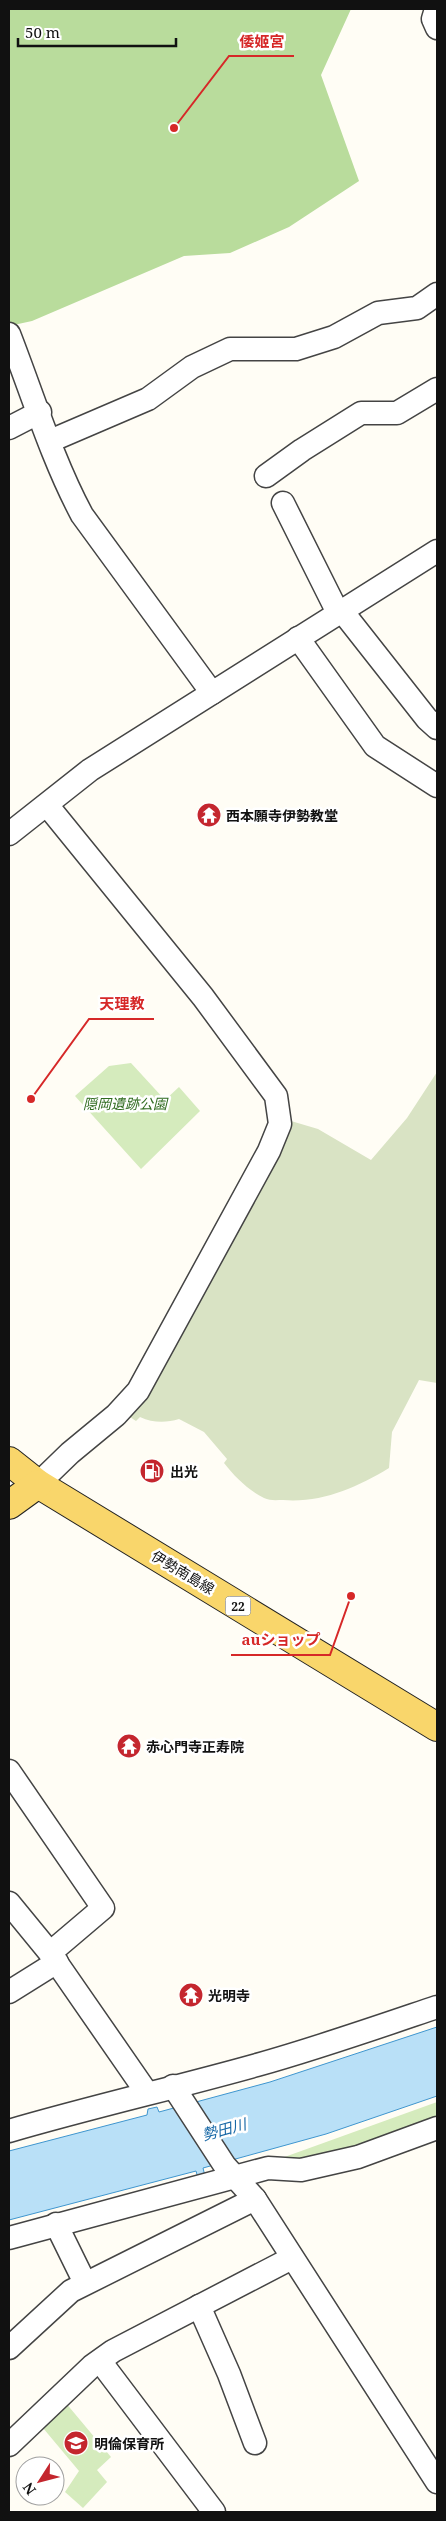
<svg xmlns="http://www.w3.org/2000/svg" width="446" height="2521" viewBox="0 0 446 2521" font-family="'Noto Serif','Noto Sans JP',serif">
  <style>
    .green { fill: #d5ebbd }
    .forest { fill: #b9dc9c }
    .cemetery { fill: #d9e3c4 }
    .water { fill: #b9e0f7; stroke: #3f96cf }
    .lines { fill: none; stroke-linecap: round; stroke-linejoin: round }
    .minor-casing { stroke: #444; stroke-width: 25 }
    .major-casing { stroke: #222; stroke-width: 30 }
    .minor { stroke: #fff; stroke-width: 22 }
    .major { stroke: #f9d66b; stroke-width: 28 }
    .labels { text-anchor: middle; dominant-baseline: central; stroke-width: 5; stroke-linejoin: round; paint-order: stroke }
    .shield { fill: #fff; stroke: #585858; stroke-width: 1 }
    .shield-label { font-size: 12px; font-weight: bold; fill: #111 }
    .poi-label { font-size: 14px; font-weight: bold; fill: #111; stroke: #fff; text-anchor: start }
    .park-label { font-size: 14px; font-style: italic; fill: #2f6b1f; stroke: #fff }
    .street-label { font-size: 14px; fill: #111; stroke: #fff }
    .water-label { font-size: 15px; font-style: italic; fill: #1768a6; stroke: #fff }
    .leader { fill: none; stroke: #d62828; stroke-width: 2 }
    .callout-dot { fill: #d62828; stroke: #fff; stroke-width: 2 }
    .callout-label { font-size: 15px; text-anchor: middle; font-weight: bold; fill: #d62828; stroke: #fff; stroke-width: 5; stroke-linejoin: round; paint-order: stroke }
  </style>
  <rect width="100%" height="100%" fill="#fffdf5"/>
  <!-- green -->
  <g class="green">
    <polygon points="131,1063 165,1100 179,1087 200,1111 141,1169 75,1096 109,1066"/>
    <polygon points="437,2102 437,2119 307,2161 279,2159"/>
    <polygon points="65,2402 111,2457 97,2470 107,2482 83,2508 65,2492 79,2471 43,2428"/>
  </g>
  <!-- forest -->
  <polygon class="forest" points="9,9 351,9 321,75 359,181 289,227 230,253 184,256 32,321 9,326"/>
  <!-- cemetery -->
  <path class="cemetery" d="M 437,1072 L 437,1383 L 419,1380 L 392,1432 L 389,1468 C 356,1488 322,1503 283,1500 C 277,1500 270,1501 264,1498 C 248,1490 235,1477 224,1463 L 227,1459 L 204,1432 L 179,1419 C 166,1423 153,1423 140,1417 L 136,1421 L 127,1415 L 227,1245 L 284,1144 L 291,1121 L 318,1129 L 371,1160 L 407,1118 Z"/>
  <!-- water -->
  <polygon class="water" points="437,2027 437,2096 326,2134 203,2168 205,2176 198,2178 196,2171 9,2220 9,2151 147,2115 148,2109 157,2107 159,2112 270,2082"/>
  <g class="lines">
    <defs>
      <g id="minor">
        <polyline points="436,9 433,19 437,28"/>
        <path d="M 9,334 C 32,393 52,459 82,515 L 212,693"/>
        <polyline points="9,428 40,412"/>
        <polyline points="50,441 148,399 192,367 230,349 296,349 334,337 378,313 417,308 437,294"/>
        <polyline points="266,476 302,450 361,413 397,413 437,389"/>
        <polyline points="283,503 338,613"/>
        <polyline points="342,611 427,719 437,728"/>
        <polyline points="298,638 375,746 437,786"/>
        <polyline points="9,834 90,770 437,551"/>
        <polyline points="38,1484 70,1453 116,1415 138,1391 269,1151 280,1124 276,1096 203,997 47,805"/>
        <polyline points="9,1771 103,1908 50,1953 147,2093"/>
        <polyline points="9,1903 50,1953"/>
        <polyline points="9,1992 57,1962"/>
        <polyline points="173,2086 225,2166 255,2199 437,2482"/>
        <path d="M 9,2131 C 91,2107 175,2088 257,2065 C 318,2048 378,2027 437,2007"/>
        <polyline points="56,2224 85,2283"/>
        <polyline points="9,2238 268,2168 301,2170 358,2157 437,2128"/>
        <polyline points="199,2306 229,2374 255,2443"/>
        <polyline points="9,2348 71,2291 255,2199"/>
        <polyline points="100,2361 214,2512"/>
        <polyline points="9,2445 92,2366 113,2351 292,2258"/>
      </g>
      <g id="major">
        <polyline points="9,1461 38,1484 437,1727"/>
        <polyline points="9,1505 38,1484"/>
      </g>
    </defs>
    <!-- minor casing -->
    <use href="#minor" class="minor-casing"/>
    <!-- major casing -->
    <use href="#major" class="major-casing"/>
    <!-- minor -->
    <use href="#minor" class="minor"/>
    <!-- major -->
    <use href="#major" class="major"/>
  </g>
  <!-- icons -->
  <defs>
    <symbol id="temple-disc" viewBox="-11 -11 22 22"><circle r="9.5" fill="#c4262e" stroke="#fff"/><path d="M0-6L5-2H3V0L6.5 2.5H4V6H1.5V3h-3V6H-4V2.5H-6.5L-3 0V-2H-5Z" fill="#fff"/></symbol>
    <symbol id="fuel-disc" viewBox="-11 -11 22 22"><circle r="9.5" fill="#c4262e" stroke="#fff"/><path d="M-5.5-6h7V0h2V4h1.3V-2.5L3-4.5l.8-.8L6-3V5H2.5V1h-1V6h-7ZM-4.2-4.7v3.2H.2V-4.7Z" fill="#fff"/></symbol>
    <symbol id="school-disc" viewBox="-11 -11 22 22"><circle r="9.5" fill="#c4262e" stroke="#fff"/><path d="M0-5L7-2L0 1L-7-2ZM-4 1L0 2.5L4 1V4Q0 6-4 4Z" fill="#fff"/></symbol>
  </defs>
  <g fill-rule="evenodd">
    <use href="#temple-disc" x="195" y="801" width="28" height="28"/>
    <use href="#fuel-disc" x="138" y="1457" width="28" height="28"/>
    <use href="#temple-disc" x="115" y="1732" width="28" height="28"/>
    <use href="#temple-disc" x="177" y="1981" width="28" height="28"/>
    <use href="#school-disc" x="62" y="2429" width="28" height="28"/>
  </g>
  <g class="labels">
    <!-- shield labels -->
    <rect class="shield" x="225.5" y="1596.5" width="25" height="19" rx="4"/>
    <g class="shield-label">
      <text x="238" y="1606">22</text>
    </g>
    <!-- poi labels -->
    <g class="poi-label">
      <text x="226" y="815">西本願寺伊勢教堂</text>
      <text x="170" y="1471">出光</text>
      <text x="146" y="1746">赤心門寺正寿院</text>
      <text x="208" y="1995">光明寺</text>
      <text x="94" y="2443">明倫保育所</text>
    </g>
    <!-- park labels -->
    <g class="park-label">
      <text x="125" y="1103">隠岡遺跡公園</text>
    </g>
    <!-- street labels -->
    <g class="street-label">
      <text transform="translate(183 1572) rotate(31)">伊勢南島線</text>
    </g>
    <!-- water labels -->
    <g class="water-label">
      <text transform="translate(224 2129) rotate(-15)">勢田川</text>
    </g>
  </g>
  <!-- callouts -->
  <path class="leader" d="M174 128L229 56H294M31 1099L89 1019H154M351 1596L330 1655H231"/>
  <g class="callout-dot">
    <circle cx="174" cy="128" r="5"/>
    <circle cx="31" cy="1099" r="5"/>
    <circle cx="351" cy="1596" r="5"/>
  </g>
  <g class="callout-label">
    <text x="262" y="47">倭姬宮</text>
    <text x="122" y="1009">天理教</text>
    <text x="281" y="1645">auショップ</text>
  </g>
  <!-- border -->
  <rect width="446" height="2521" fill="none" stroke="#111111" stroke-width="20"/>
  <!-- north arrow -->
  <g transform="translate(40 2481) rotate(234)"><circle r="24" fill="#ffffff" stroke="#a0a0a0"/>
  <path d="M0-4L9 19L0 12L-9 19Z" fill="#c4262e"/>
  <text y="-8" font-size="14" font-weight="bold" text-anchor="middle" fill="#111111">N</text>
  </g>
  <!-- scale -->
  <path d="M18 38v8h158v-8" fill="none" stroke="#111111" stroke-width="2.5"/>
  <text x="25" y="38" font-size="15" fill="#111111" stroke="#ffffff" stroke-width="4" paint-order="stroke">50 m</text>
</svg>
